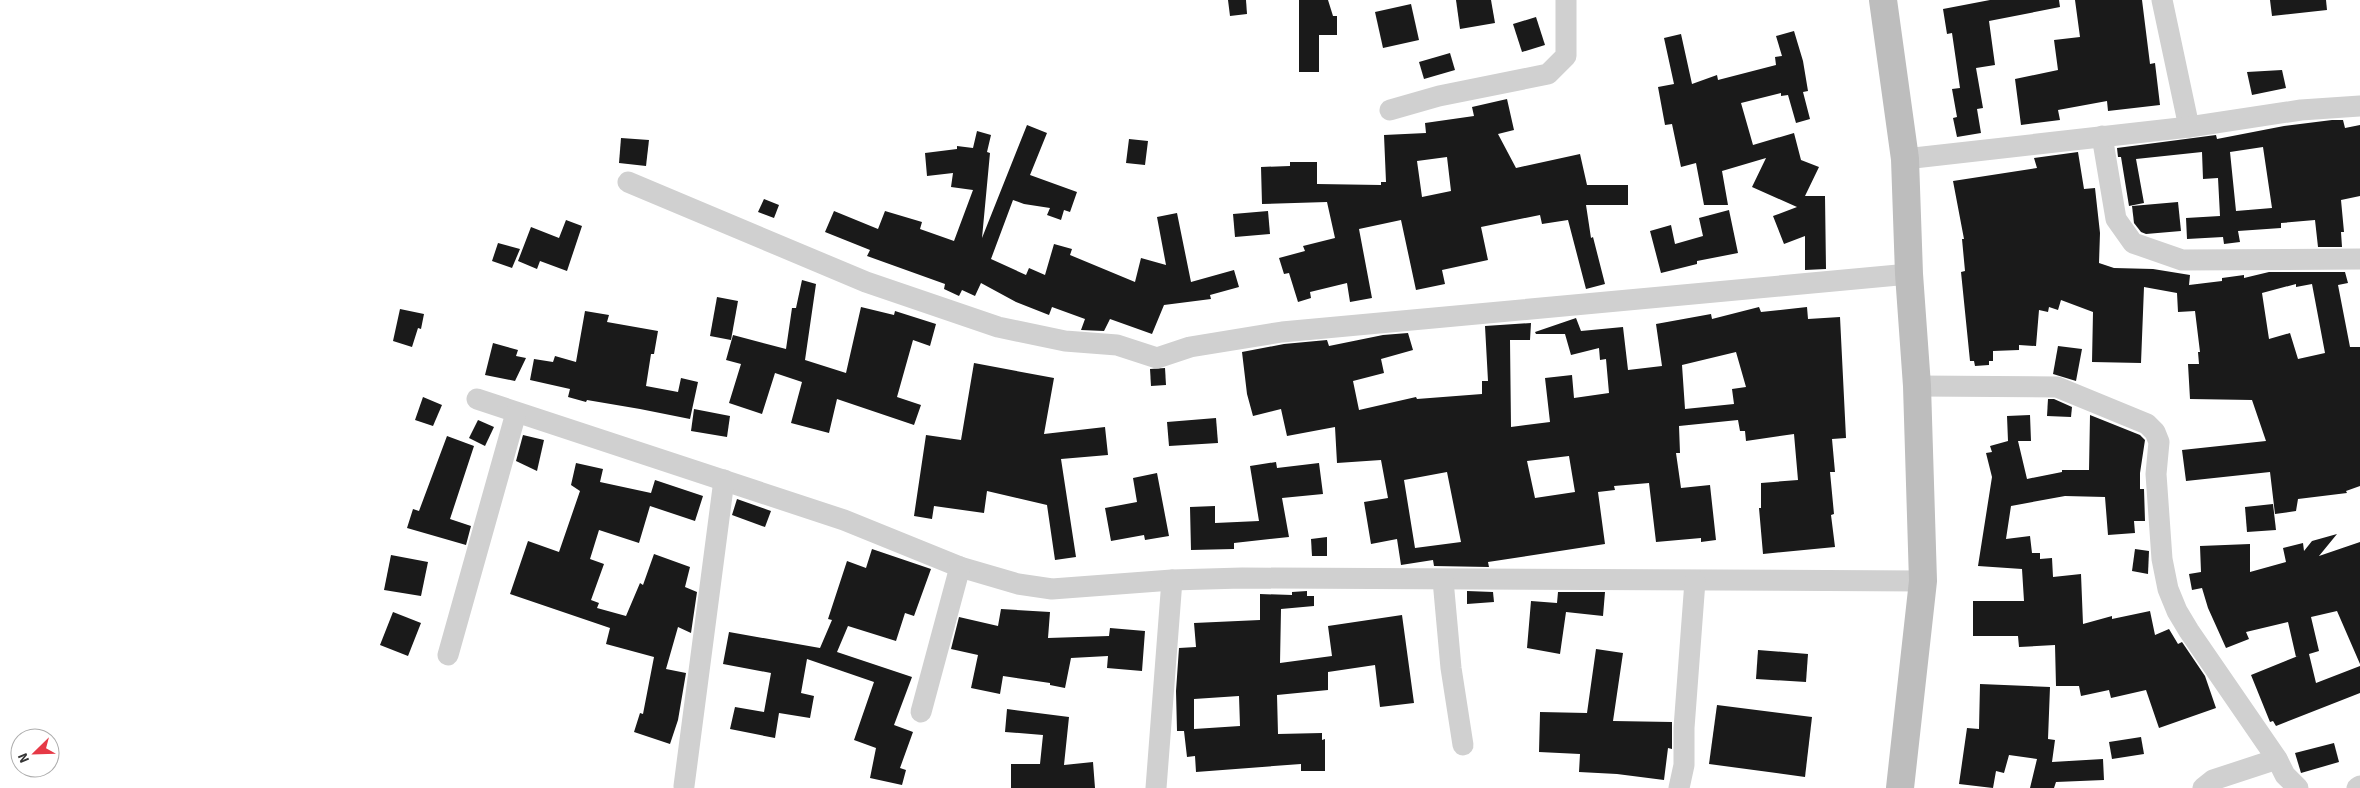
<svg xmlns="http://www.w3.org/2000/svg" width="2360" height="788" viewBox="0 0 2360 788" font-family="'Source Sans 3',sans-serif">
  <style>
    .building { fill: #1a1a1a; fill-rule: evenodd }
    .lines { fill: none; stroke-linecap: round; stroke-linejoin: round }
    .street { stroke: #d0d0d0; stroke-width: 21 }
    .secondary { stroke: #bdbdbd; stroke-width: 28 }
  </style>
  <rect width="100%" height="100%" fill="#fff"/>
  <!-- building -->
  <g class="building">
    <polygon points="1228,0 1246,0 1247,14 1230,16"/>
    <polygon points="1299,0 1328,0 1333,16 1337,16 1337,35 1319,35 1319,72 1299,72"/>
    <polygon points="1456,0 1491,0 1495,23 1460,29"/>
    <polygon points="1990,0 2059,0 2060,7 1989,21 1995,65 1976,68 1983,108 1977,109 1981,133 1957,137 1953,118 1957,117 1952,89 1960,88 1952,33 1947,34 1943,9"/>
    <polygon points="2075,0 2142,0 2150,64 2155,63 2160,105 2108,111 2107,101 2058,110 2060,120 2021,125 2015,79 2058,70 2054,40 2080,37"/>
    <polygon points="2270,0 2326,0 2327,10 2272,16"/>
    <polygon points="1411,4 1419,40 1383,48 1375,12"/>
    <polygon points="1536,17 1545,45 1522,52 1513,24"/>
    <polygon points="1794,31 1803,61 1808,91 1803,92 1810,119 1796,123 1788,95 1781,96 1781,93 1741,103 1753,145 1794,133 1801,160 1819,167 1805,196 1825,196 1826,269 1805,270 1805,236 1784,244 1773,216 1797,207 1752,187 1766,158 1722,171 1728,205 1704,205 1696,163 1681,167 1672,124 1665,125 1658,87 1674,84 1664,38 1681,34 1692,84 1717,75 1718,80 1776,65 1775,57 1782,56 1776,36"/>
    <polygon points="1450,53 1455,70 1424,79 1419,62"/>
    <polygon points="2282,70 2286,88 2252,95 2247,72"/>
    <path d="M 1507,99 L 1514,130 L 1498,134 L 1516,168 L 1580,154 L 1587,185 L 1628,185 L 1628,205 L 1586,205 L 1591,238 L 1593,237 L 1605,284 L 1586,289 L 1568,220 L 1542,224 L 1540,215 L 1481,227 L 1488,260 L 1442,270 L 1445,284 L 1416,290 L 1401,220 L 1359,229 L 1372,298 L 1350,302 L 1347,283 L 1310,292 L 1311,298 L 1298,302 L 1289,273 L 1284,274 L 1279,258 L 1305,251 L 1303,246 L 1335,238 L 1327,202 L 1262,204 L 1261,167 L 1290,166 L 1290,162 L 1317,162 L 1317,184 L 1381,185 L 1381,182 L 1386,182 L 1384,135 L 1426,133 L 1425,123 L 1474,116 L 1472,107 ZM 1447,157 L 1451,191 L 1422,197 L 1417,161 Z"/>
    <path d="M 2332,120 L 2343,120 L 2345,128 L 2360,125 L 2360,196 L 2341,200 L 2344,232 L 2341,232 L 2342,247 L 2318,247 L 2315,220 L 2281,223 L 2281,228 L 2238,231 L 2240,242 L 2224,244 L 2223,237 L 2187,239 L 2186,218 L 2220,216 L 2218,178 L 2203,179 L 2202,152 L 2136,159 L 2144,203 L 2129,206 L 2121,157 L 2118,157 L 2117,148 L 2216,135 L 2217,139 L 2284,126 ZM 2263,147 L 2272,208 L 2236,211 L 2230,152 Z"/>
    <polygon points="1027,125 1047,133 1030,175 1077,192 1070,212 1064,210 1061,220 1047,215 1050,208 1024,204 1013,200 991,259 1026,275 1029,268 1045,275 1054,244 1072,249 1070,255 1135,282 1141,258 1166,265 1157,217 1177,213 1191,282 1234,270 1239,287 1210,295 1211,299 1164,305 1152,334 1110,319 1104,331 1081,330 1085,319 1052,307 1049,315 1016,302 981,283 975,296 962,290 959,296 944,289 945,284 867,256 870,250 825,232 834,211 878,229 885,211 922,222 920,229 954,241 973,190 951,187 953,173 927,176 925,153 957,149 957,146 973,148 977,131 991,135 987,152 990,153 982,238"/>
    <polygon points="621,138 649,140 646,166 619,163"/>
    <polygon points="1129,139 1148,141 1145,165 1126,163"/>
    <path d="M 2078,152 L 2084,189 L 2095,188 L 2100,233 L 2099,263 L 2114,268 L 2153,269 L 2190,275 L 2189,285 L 2222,281 L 2222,278 L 2244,275 L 2244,278 L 2269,272 L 2345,272 L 2348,283 L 2338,285 L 2350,347 L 2360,347 L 2360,486 L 2346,491 L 2347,493 L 2298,499 L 2296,511 L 2275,514 L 2270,472 L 2186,481 L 2182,450 L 2266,441 L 2252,400 L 2190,399 L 2188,364 L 2199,364 L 2198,352 L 2200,352 L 2195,311 L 2178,312 L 2177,293 L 2144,287 L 2141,363 L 2092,362 L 2093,312 L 2061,300 L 2058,310 L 2049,307 L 2048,312 L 2039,310 L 2036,346 L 2019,345 L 2019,350 L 1993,351 L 1993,361 L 1989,361 L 1989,365 L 1975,366 L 1974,361 L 1970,361 L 1961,272 L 1965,271 L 1962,239 L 1964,239 L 1953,181 L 2037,168 L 2034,158 ZM 2296,284 L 2296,287 L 2312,284 L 2325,353 L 2298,359 L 2290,333 L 2269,339 L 2262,293 Z"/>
    <polygon points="764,199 779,205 774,218 758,212"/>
    <polygon points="2178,202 2181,231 2146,234 2141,232 2134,223 2132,206"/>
    <polygon points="1729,210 1738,253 1697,261 1697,264 1661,273 1650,231 1671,225 1675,244 1703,236 1699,218"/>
    <polygon points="1268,211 1270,234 1235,237 1233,214"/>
    <polygon points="566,220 582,226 567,271 540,261 537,269 518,261 531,227 559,238"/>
    <polygon points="498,243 520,249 512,268 492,261"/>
    <polygon points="802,280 816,284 805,360 846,373 861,307 894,315 895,311 936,324 930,346 913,340 897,397 921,405 914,425 837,399 829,433 791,423 802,382 775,373 762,414 729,403 741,364 726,360 733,335 786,349 792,308 796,308"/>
    <polygon points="717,297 738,301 731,340 710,336"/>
    <path d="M 1759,307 L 1761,312 L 1807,307 L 1808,319 L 1840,317 L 1846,438 L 1832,439 L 1835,472 L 1830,472 L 1834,514 L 1831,515 L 1835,547 L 1763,554 L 1759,508 L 1761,508 L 1761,483 L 1798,480 L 1794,434 L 1746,441 L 1745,431 L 1740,431 L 1738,420 L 1679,426 L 1680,453 L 1676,453 L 1681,488 L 1710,485 L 1716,540 L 1701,542 L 1701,538 L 1656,542 L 1649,483 L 1614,486 L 1615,490 L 1598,492 L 1605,544 L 1488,562 L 1489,567 L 1434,566 L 1433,560 L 1401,565 L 1397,539 L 1371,544 L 1364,502 L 1388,498 L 1381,460 L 1337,463 L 1335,427 L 1287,436 L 1281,409 L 1253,416 L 1247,394 L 1242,352 L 1284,344 L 1327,340 L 1329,346 L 1383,335 L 1408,333 L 1413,350 L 1381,359 L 1384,373 L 1353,381 L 1359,410 L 1416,397 L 1417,399 L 1482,394 L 1482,381 L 1488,381 L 1485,326 L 1531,323 L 1530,340 L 1510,340 L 1511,427 L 1550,422 L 1545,378 L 1572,375 L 1574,398 L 1609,393 L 1606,359 L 1600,360 L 1599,348 L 1571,355 L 1565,334 L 1536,334 L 1535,332 L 1576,318 L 1581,331 L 1623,327 L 1628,370 L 1662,366 L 1656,324 L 1711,314 L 1712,319 ZM 1736,352 L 1746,387 L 1732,389 L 1734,404 L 1685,409 L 1682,365 ZM 1569,456 L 1575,492 L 1535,498 L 1527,461 ZM 1447,472 L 1461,542 L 1415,548 L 1404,480 Z"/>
    <polygon points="400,309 424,314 421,329 418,328 412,347 393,341"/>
    <polygon points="585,311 609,315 607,322 658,331 654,354 651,354 646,386 678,392 681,378 698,382 690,419 640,409 587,400 586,402 568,397 570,389 530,380 534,359 553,362 555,356 576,362"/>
    <polygon points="493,343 518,350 516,356 526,358 515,381 485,375"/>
    <polygon points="2058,346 2082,349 2076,381 2053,374"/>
    <polygon points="974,363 1054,378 1044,434 1105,427 1108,455 1061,459 1076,557 1055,560 1047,505 987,491 984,513 934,506 932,519 914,516 926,435 961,440"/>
    <polygon points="1165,368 1166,385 1151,386 1150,369"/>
    <polygon points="423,397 442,405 433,426 415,420"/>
    <polygon points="2048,399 2054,399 2072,407 2071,417 2047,416"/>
    <polygon points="694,409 730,416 727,437 691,431"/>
    <polygon points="2030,415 2031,441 2018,441 2027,479 2062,472 2062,470 2089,470 2090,415 2140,435 2145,440 2140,473 2140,489 2144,489 2145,521 2134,521 2135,533 2108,535 2105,497 2065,496 2011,506 2006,539 2030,536 2032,553 2040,553 2040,559 2052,558 2053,577 2081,574 2083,624 2112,616 2112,619 2150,611 2155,635 2169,629 2178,644 2182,642 2205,676 2216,708 2159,728 2146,690 2111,698 2109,690 2081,696 2079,686 2056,686 2055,645 2019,647 2018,636 1973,636 1973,601 2024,601 2022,569 1978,566 1992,477 1986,453 1992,452 1990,446 2008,441 2007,416"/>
    <polygon points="1216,418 1218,443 1169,446 1167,422"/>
    <polygon points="478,420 494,427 485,446 469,438"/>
    <polygon points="523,435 544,440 537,471 516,461"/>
    <polygon points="447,436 474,446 450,519 471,526 466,545 407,528 413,509 419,511"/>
    <polygon points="1276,462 1277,468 1319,463 1323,494 1282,498 1289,537 1234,543 1234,549 1191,550 1190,507 1215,506 1215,523 1259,521 1250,466"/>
    <polygon points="576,463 603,469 600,482 651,493 655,480 703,496 695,521 650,506 639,543 599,530 590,559 604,564 591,600 599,603 597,608 626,616 640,583 643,585 654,554 690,567 685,587 697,592 691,633 678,627 666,669 686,673 678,720 670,744 634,732 640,713 643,714 654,657 606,644 610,628 510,594 528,541 559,552 580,491 571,485"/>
    <polygon points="1157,473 1169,536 1145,540 1144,535 1111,541 1105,508 1137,502 1133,478"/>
    <polygon points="737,499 771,511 765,527 732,515"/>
    <polygon points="2273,504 2276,530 2247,532 2245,507"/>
    <polygon points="2337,534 2319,556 2360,542 2360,664 2337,611 2311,617 2319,651 2309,654 2316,683 2360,666 2360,693 2276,726 2273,721 2270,722 2251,675 2298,656 2296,657 2288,622 2246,632 2249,639 2226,648 2208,608 2202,588 2192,590 2189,574 2201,572 2200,546 2250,544 2250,572 2286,562 2283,548 2303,543 2304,551 2312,541"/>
    <polygon points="1327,537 1327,556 1312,556 1311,539"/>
    <polygon points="872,549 931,569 914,616 905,613 896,641 848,626 837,652 912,677 894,725 913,732 900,768 906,770 902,785 870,778 876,748 854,740 874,682 807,659 801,693 814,696 810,718 779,713 775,738 730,729 735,707 764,712 771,673 723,664 729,632 820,648 832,620 828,619 847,561 866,568"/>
    <polygon points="2135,549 2149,551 2148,574 2132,571"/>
    <polygon points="391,555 428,562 421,596 384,590"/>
    <path d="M 1307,591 L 1307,596 L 1314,596 L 1314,606 L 1281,609 L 1280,663 L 1332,656 L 1328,626 L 1402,615 L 1414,703 L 1380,707 L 1375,665 L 1328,672 L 1328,690 L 1277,695 L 1278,734 L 1322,733 L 1322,740 L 1325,739 L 1325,771 L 1301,771 L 1301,764 L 1196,772 L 1195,756 L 1187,757 L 1184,731 L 1177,731 L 1176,691 L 1179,648 L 1196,647 L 1194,623 L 1260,620 L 1260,594 L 1292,595 L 1292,592 ZM 1239,696 L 1240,726 L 1194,729 L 1194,699 Z"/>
    <polygon points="1467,591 1493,592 1494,602 1467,604"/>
    <polygon points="1558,592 1605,592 1603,616 1566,612 1560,654 1527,648 1531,601 1557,603"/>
    <polygon points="1001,609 1050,612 1048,638 1109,636 1110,628 1145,631 1142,671 1107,668 1108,656 1071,658 1065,688 1050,685 1050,683 1003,676 1000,694 971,688 978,655 951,649 959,617 998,626"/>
    <polygon points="393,612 421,623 408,656 380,645"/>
    <polygon points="1596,649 1623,653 1613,721 1672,722 1672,749 1668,748 1664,780 1617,774 1579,772 1580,754 1539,752 1540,712 1587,713"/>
    <polygon points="1758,650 1808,654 1806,682 1756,679"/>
    <polygon points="1980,684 2050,687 2048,739 2055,740 2052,762 2103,759 2104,780 2056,782 2054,788 2030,788 2037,759 2009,755 2004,773 1996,771 1993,788 1959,784 1967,728 1979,729"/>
    <polygon points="1717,705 1812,717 1805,777 1709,764"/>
    <polygon points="1007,709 1069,717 1064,765 1093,762 1095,788 1011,788 1011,764 1040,764 1043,735 1005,732"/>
    <polygon points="2141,737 2144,754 2112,759 2109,742"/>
    <polygon points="2334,743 2339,762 2301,773 2295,753"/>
  </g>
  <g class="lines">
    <!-- street -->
    <g class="street">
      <polyline points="2162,0 2189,127"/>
      <polyline points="1390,110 1439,96 1548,74 1566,56 1566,0"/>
      <polyline points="2102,136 2116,219 2133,243 2182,260 2360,259"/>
      <polyline points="1905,159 2189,127 2301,110 2360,106"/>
      <polyline points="628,182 866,282 998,327 1065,341 1117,345 1157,358 1190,347 1282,332 1909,274"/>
      <polyline points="1917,386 2057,387 2147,424 2155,432 2159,442 2156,474 2162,559 2168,589 2177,611 2189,631 2277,759 2285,775 2298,788"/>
      <polyline points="477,399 844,520 960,567 1018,584 1052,589 1172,580 1242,578 1923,581"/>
      <polyline points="1443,580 1451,668 1463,745"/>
      <polyline points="448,655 516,413"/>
      <polyline points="921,712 960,567"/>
      <polyline points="684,786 724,480"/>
      <polyline points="1156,788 1172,580"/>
      <polyline points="1679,788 1684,765 1684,728 1695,581"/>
      <polyline points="2203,788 2213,780 2277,759"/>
      <polyline points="2357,788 2360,786"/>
    </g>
    <!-- secondary -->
    <polyline class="secondary" points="1883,0 1905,159 1909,274 1917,386 1923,581 1900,788"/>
  </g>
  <!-- north arrow -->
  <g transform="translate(35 753) rotate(247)"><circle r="24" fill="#ffffff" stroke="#adadad"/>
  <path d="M0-4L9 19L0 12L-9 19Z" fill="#e63946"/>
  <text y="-8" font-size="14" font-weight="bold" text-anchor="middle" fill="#333333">N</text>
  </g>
</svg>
